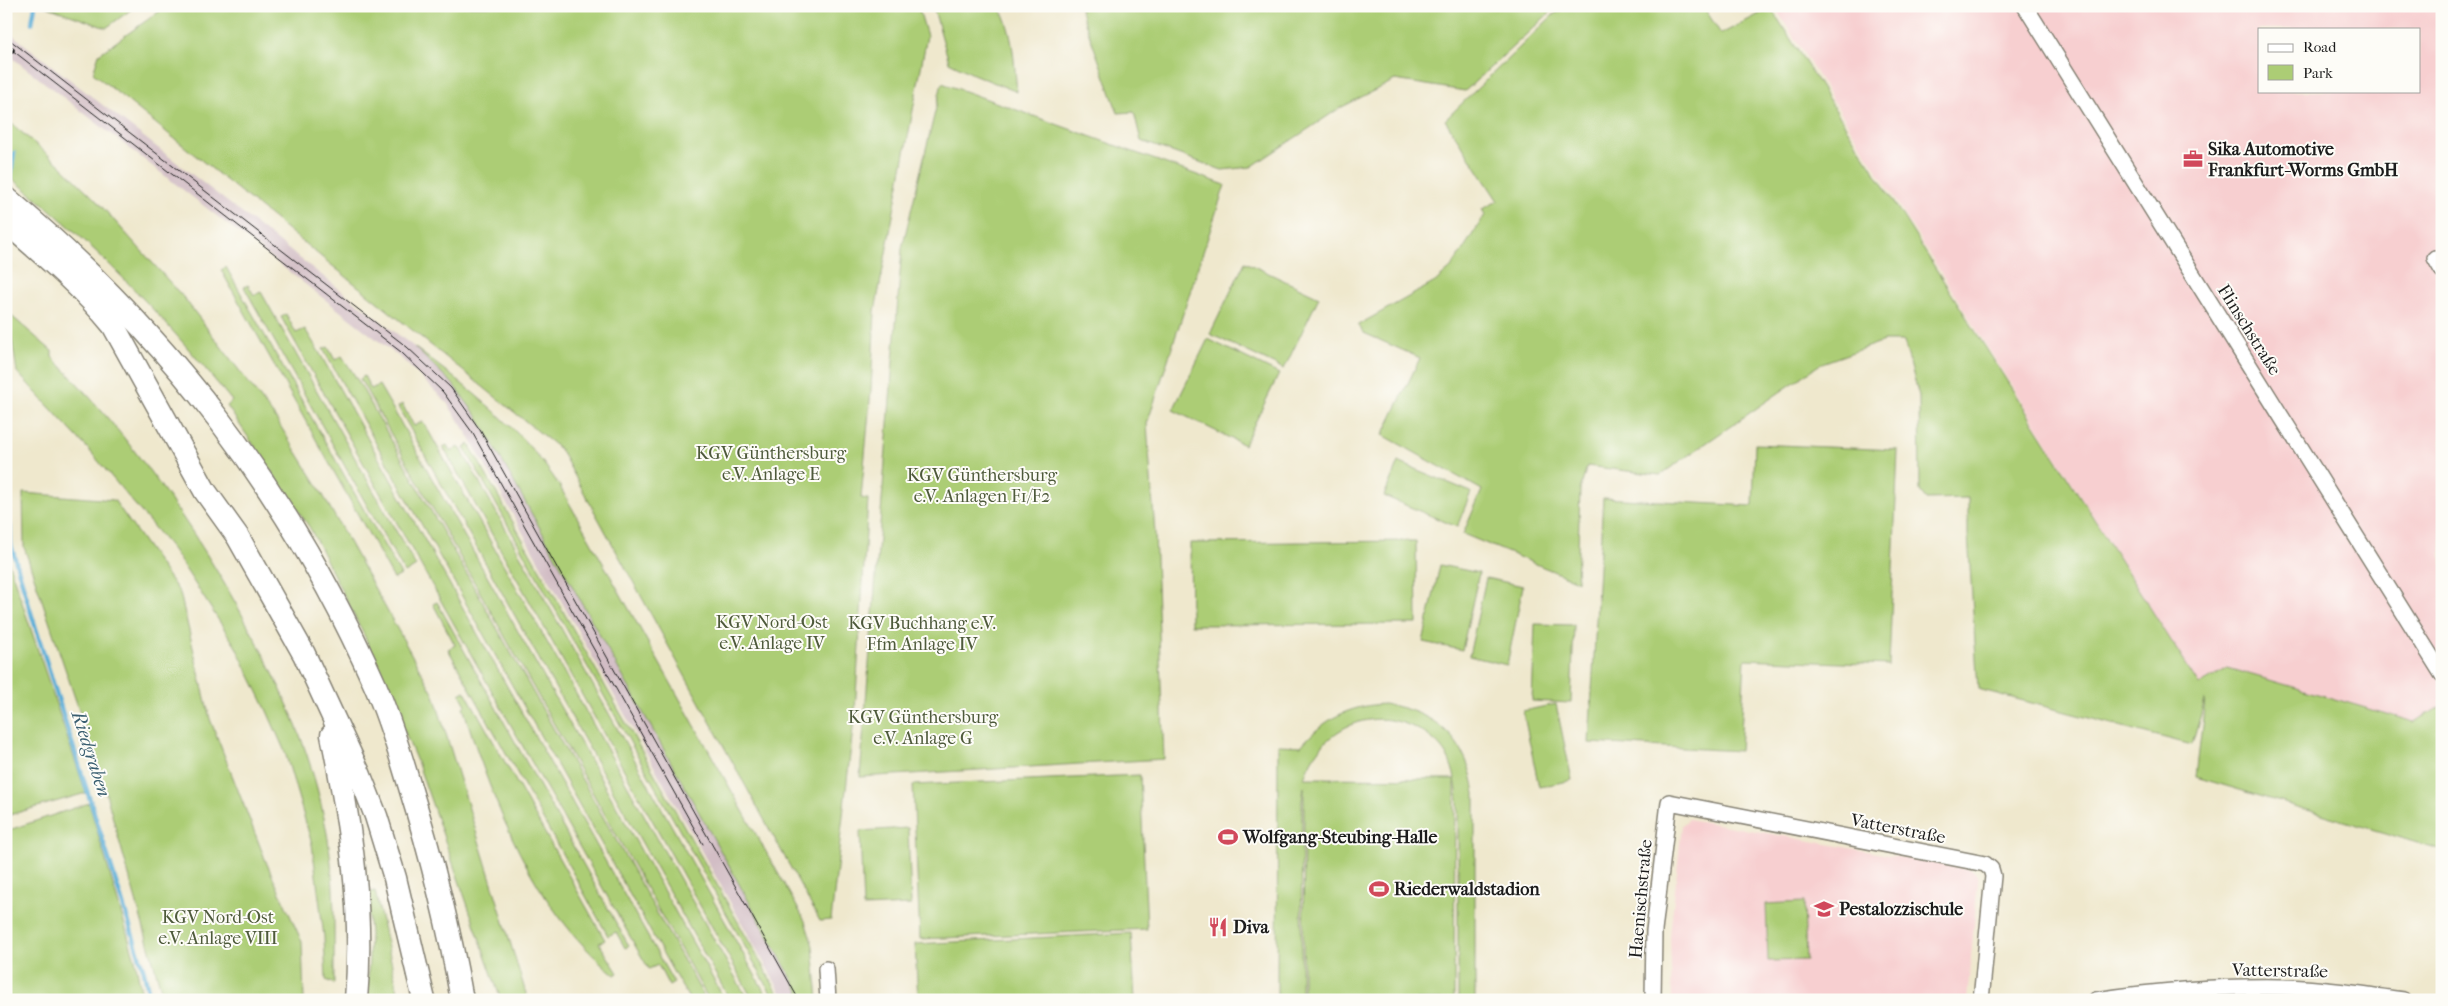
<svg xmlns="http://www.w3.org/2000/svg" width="2448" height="1006" viewBox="0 0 2448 1006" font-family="'IM FELL French Canon',serif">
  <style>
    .built { fill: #f7cfd0; fill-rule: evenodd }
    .industrial { fill: #d2bdc5 }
    .green { fill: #accd75; stroke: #647448 }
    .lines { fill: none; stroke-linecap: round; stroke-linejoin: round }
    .stream { stroke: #5caed7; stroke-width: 4.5 }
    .minor-casing { stroke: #868274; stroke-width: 18 }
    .highway-casing { stroke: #868274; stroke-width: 25 }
    .minor { stroke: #fff; stroke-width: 15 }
    .highway { stroke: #fff; stroke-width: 22 }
    .tram { stroke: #1c1c1c; stroke-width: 1 }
    .rail-casing { stroke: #1c1c1c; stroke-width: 5.5 }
    .rail { stroke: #fdfcf7; stroke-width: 4; stroke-dasharray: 11; stroke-linecap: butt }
    .labels { text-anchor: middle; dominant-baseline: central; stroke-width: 4; stroke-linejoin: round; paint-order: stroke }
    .poi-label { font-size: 18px; font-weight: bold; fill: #1c1c1c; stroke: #fdfcf7; text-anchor: start }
    .street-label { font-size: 18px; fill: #1c1c1c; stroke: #fdfcf7 }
    .park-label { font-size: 18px; fill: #4e5a3b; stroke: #fdfcf7 }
    .water-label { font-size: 19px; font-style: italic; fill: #395e70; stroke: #fdfcf7 }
  </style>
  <rect width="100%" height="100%" fill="#fdfcf7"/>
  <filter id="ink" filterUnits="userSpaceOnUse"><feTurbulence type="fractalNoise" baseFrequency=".02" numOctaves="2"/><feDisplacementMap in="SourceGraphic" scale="10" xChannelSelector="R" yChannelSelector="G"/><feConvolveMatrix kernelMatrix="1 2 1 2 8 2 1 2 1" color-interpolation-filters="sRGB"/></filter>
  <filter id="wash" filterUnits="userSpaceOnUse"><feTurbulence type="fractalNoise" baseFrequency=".0096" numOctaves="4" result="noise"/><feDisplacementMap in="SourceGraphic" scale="20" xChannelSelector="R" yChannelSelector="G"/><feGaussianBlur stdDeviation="1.12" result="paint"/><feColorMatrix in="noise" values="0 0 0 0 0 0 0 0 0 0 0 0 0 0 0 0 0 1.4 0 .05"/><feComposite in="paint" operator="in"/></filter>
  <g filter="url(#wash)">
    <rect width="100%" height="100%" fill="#efe8cd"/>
    <!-- built -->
    <g class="built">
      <path d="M 1774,6 L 2442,6 L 2442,705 L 2414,722 L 2228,668 L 2199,685 ZM 2259,29 L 2419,29 L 2419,91 L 2259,91 Z"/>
      <polygon points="1689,819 1971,870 1977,875 1978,882 1967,1000 1672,1000 1670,936 1682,825"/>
    </g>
    <!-- industrial -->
    <polygon class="industrial" points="6,30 414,347 452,383 477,416 804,1000 785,1000 468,435 447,403 402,359 6,53"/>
    <!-- green -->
    <g class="green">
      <polygon points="45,6 136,6 106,28"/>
      <polygon points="167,6 918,6 927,36 875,311 871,390 861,498 868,499 855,711 831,920 820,921 560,449 93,73 99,54"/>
      <path d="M 933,6 L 999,6 C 1014,33 1014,62 1017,92 L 973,74 L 949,62 Z"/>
      <polygon points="1079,6 1557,6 1465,91 1395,80 1340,108 1251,167 1222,170 1141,141 1134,112 1118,113"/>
      <polygon points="1569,6 1703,6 1721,34 1771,8 2199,685 2228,668 2414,722 2442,705 2442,850 2196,777 2205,700 2192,745 1978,689 1968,535 1968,498 1926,499 1920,491 1919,396 1904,341 1884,341 1822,363 1660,475 1587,466 1580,490 1577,581 1463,534 1482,490 1383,435 1420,358 1364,333 1358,325 1435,282 1451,268 1485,215 1482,209 1498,201 1445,120 1554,14"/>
      <polygon points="942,83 1225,185 1147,424 1155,533 1164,759 860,777 902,248"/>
      <path d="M 6,119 L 59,164 L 95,199 L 184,298 L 274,416 L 318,486 L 434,695 L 528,1000 L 501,1000 L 418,764 L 365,637 L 310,528 L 227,406 L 232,401 C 165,318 91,239 6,174 Z"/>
      <polygon points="1245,262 1319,297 1284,369 1210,334"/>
      <polygon points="226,267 401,575 394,579 221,270"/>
      <polygon points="248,285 254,295 261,292 416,566 405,573 244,287"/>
      <path d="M 8,313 L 52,351 L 52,357 C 129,435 194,526 246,622 C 280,683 310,748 324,818 C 336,873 334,927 334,984 L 326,980 L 324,937 L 312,844 L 285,752 L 267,711 L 236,647 L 173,550 L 89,450 L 17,372 Z"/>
      <polygon points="286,314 296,333 305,329 319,352 674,983 669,986 658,965 649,969 637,949 281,317"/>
      <polygon points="1208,339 1279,374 1244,445 1173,410"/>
      <polygon points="328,347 335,360 342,356 357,379 706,1000 700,1000 699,997 690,1000 679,982 323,349"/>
      <path d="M 414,347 C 467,387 522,428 559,485 L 805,921 L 813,946 L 818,1000 L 804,1000 L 477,416 L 452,383 Z"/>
      <polygon points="364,376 371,389 379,385 393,409 725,1000 709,1000 360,379"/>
      <polygon points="402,404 414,426 422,422 424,423 748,1000 730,1000 398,407"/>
      <polygon points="469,444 782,1000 775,1000 464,447"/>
      <polygon points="1755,444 1898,450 1889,665 1745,659 1740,751 1589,743 1603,498 1753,506"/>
      <polygon points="447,445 451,452 458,447 461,449 769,1000 753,1000 443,447"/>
      <polygon points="1398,462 1471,492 1457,527 1384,496"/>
      <polygon points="23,493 114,500 180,593 210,719 267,864 302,942 304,1000 164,1000 99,769 24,547"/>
      <polygon points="1416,541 1417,624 1191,625 1190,543"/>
      <polygon points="6,555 86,793 6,816"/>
      <polygon points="1440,565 1479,573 1462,650 1423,642"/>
      <polygon points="1486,578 1523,586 1507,665 1469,656"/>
      <polygon points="437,602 629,946 625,948 616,932 608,936 448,649 455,645 433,604"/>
      <polygon points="1535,624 1574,625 1571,703 1532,701"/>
      <path d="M 465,691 L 605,940 L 599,943 L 618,973 L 615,975 C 533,909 493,804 463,707 L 466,705 L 460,694 Z"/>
      <path d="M 1384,704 C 1437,712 1468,740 1475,794 L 1475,1000 L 1458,1000 L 1458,804 C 1457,787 1455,771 1447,756 C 1441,745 1430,736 1419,730 C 1372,704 1321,727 1304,778 L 1455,779 L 1454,1000 L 1303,1000 L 1304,786 L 1302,801 L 1301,1000 L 1277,1000 L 1278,745 L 1301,746 C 1324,719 1348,706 1384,704 Z"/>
      <polygon points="1556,704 1572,780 1539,787 1523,711"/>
      <polygon points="1140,775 1147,929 920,939 913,785"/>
      <polygon points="89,803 135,960 143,1000 6,1000 6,831"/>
      <polygon points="908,828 911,905 863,907 860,831"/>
      <polygon points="375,891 400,1000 367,1000 370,935 367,893"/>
      <polygon points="1804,902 1806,960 1768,961 1766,904"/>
      <polygon points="1131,933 1135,1000 918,1000 915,944"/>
    </g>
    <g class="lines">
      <!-- stream -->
      <g class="stream">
        <polyline points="32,23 35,6"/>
        <polyline points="8,193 14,153"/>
        <polyline points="6,516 10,526 11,545 32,616 144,971 150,1000"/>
      </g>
    </g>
  </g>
  <g filter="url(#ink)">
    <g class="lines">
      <defs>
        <g id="minor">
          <polyline points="2025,6 2442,674"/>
          <polyline points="2435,258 2442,270"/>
          <polyline points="826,969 828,1000"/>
          <polyline points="1653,1000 1654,931 1669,802 1985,864 1991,869 1993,876 1981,1000"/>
          <path d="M 2096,1000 C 2157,991 2220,986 2282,987 C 2323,988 2363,994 2403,1000"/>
        </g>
        <g id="highway">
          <path d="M 6,198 C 168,334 289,491 375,685 C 389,717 399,750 409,784 C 431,855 449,926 462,1000"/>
          <path d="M 6,222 C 43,254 82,287 113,325 L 205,491 L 238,537 L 304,654 L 359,773 L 376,816 L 395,878 L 424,1000"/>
          <path d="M 332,735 C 350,823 364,909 356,1000"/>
        </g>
      </defs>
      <!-- minor casing -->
      <use href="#minor" class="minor-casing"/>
      <!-- highway casing -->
      <use href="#highway" class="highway-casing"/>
      <!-- minor -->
      <use href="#minor" class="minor"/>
      <!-- highway -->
      <use href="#highway" class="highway"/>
      <!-- tram -->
      <g class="tram">
        <polyline points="6,37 407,347 451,388 480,430 799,1000"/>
        <polyline points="12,50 401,352 443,392 472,432 703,844"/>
      </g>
      <defs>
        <polyline id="rail" points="6,46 12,50"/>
      </defs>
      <!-- rail casing -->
      <use href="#rail" class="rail-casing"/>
      <!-- rail -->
      <use href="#rail" class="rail"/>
    </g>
  </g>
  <!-- icons -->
  <defs>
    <symbol id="office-bare" viewBox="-9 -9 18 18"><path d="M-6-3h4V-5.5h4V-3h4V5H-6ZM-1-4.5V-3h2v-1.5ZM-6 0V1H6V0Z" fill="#d1495b" stroke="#fdfcf7" stroke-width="2.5" paint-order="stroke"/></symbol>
    <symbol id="stadium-bare" viewBox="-9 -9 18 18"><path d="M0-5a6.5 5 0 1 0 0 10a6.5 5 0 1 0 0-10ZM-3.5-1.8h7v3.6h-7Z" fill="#d1495b" stroke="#fdfcf7" stroke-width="2.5" paint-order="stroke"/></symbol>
    <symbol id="school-bare" viewBox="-9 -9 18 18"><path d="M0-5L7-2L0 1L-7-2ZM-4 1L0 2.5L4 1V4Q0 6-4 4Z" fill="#d1495b" stroke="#fdfcf7" stroke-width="2.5" paint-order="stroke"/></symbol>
    <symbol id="restaurant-bare" viewBox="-9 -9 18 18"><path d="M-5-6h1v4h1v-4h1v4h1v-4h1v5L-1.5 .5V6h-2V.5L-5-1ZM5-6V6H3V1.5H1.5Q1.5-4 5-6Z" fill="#d1495b" stroke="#fdfcf7" stroke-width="2.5" paint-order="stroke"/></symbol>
  </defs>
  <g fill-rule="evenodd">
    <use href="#office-bare" x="2179" y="145" width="28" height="28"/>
    <use href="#stadium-bare" x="1214" y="823" width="28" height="28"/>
    <use href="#stadium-bare" x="1365" y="875" width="28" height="28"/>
    <use href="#school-bare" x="1810" y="895" width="28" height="28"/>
    <use href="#restaurant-bare" x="1204" y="913" width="28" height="28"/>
  </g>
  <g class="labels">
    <!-- poi labels -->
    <g class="poi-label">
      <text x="2208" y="149">Sika Automotive<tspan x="2208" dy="21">Frankfurt-Worms GmbH</tspan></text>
      <text x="1243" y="837">Wolfgang-Steubing-Halle</text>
      <text x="1394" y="889">Riederwaldstadion</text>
      <text x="1839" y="909">Pestalozzischule</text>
      <text x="1233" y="927">Diva</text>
    </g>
    <!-- street labels -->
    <g class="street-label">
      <text transform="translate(2249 330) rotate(58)">Flinschstraße</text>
      <text transform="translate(1898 829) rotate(11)">Vatterstraße</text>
      <text transform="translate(1641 899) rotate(-85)">Haenischstraße</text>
      <text transform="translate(2280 971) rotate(1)">Vatterstraße</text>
    </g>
    <!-- park labels -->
    <g class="park-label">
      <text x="771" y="453">KGV Günthersburg<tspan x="771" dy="21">e.V. Anlage E</tspan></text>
      <text x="982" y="475">KGV Günthersburg<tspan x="982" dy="21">e.V. Anlagen F1/F2</tspan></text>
      <text x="772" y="622">KGV Nord-Ost<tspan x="772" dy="21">e.V. Anlage IV</tspan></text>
      <text x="922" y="623">KGV Buchhang e.V.<tspan x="922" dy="21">Ffm Anlage IV</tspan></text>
      <text x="923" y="717">KGV Günthersburg<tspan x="923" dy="21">e.V. Anlage G</tspan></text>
      <text x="218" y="917">KGV Nord-Ost<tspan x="218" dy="21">e.V. Anlage VIII</tspan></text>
    </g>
    <!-- water labels -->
    <g class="water-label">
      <text transform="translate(91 754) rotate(72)">Riedgraben</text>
    </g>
  </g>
  <!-- margin -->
  <rect width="2448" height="1006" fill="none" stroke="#fdfcf7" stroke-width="25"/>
  <!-- legend -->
  <rect x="2258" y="28" width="162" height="65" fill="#fdfcf7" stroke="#a3a29f"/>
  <rect x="2268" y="44" width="25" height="8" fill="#ffffff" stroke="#a3a29f"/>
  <text x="2303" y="52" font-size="15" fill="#1c1c1c">Road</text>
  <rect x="2268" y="65" width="25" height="15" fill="#accd75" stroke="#a3a29f"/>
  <text x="2303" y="78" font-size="15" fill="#1c1c1c">Park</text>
</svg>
